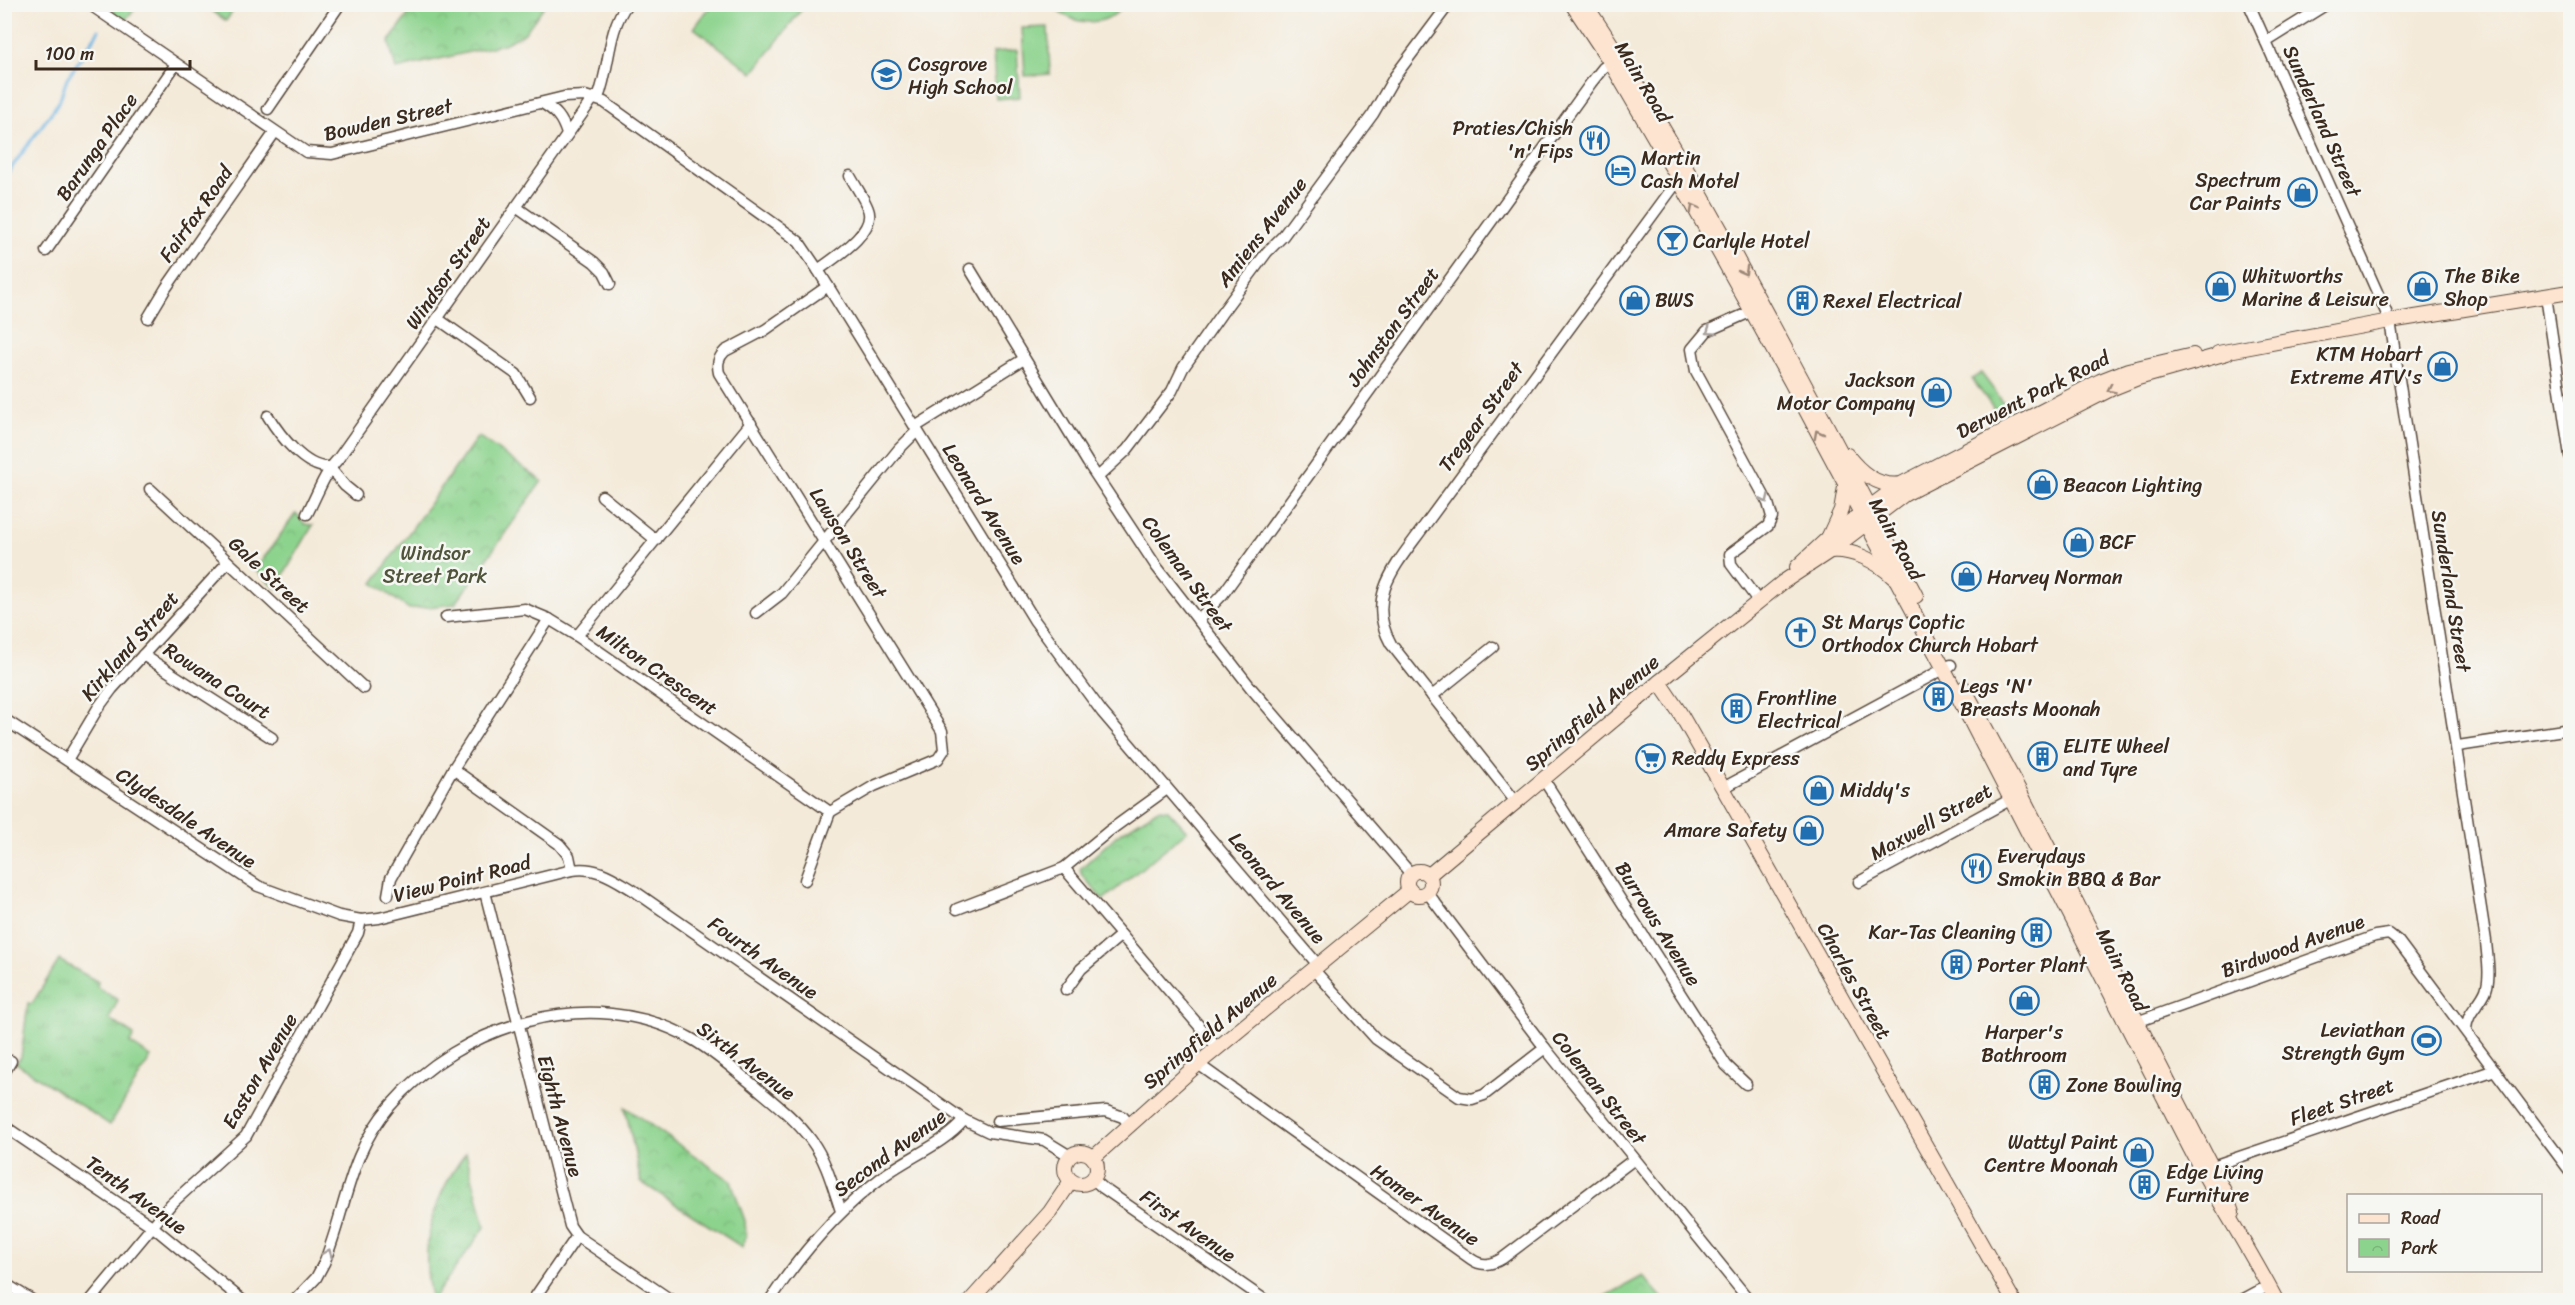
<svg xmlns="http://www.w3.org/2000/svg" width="2575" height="1305" viewBox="0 0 2575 1305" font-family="Sriracha,sans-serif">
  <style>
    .grass { fill: url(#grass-tufts); stroke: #647e56; stroke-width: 1.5 }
    .park { fill: url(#park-crowns); stroke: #647e56; stroke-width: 1.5 }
    .pitch { fill: #8cd38d; stroke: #647e56; stroke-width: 1.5 }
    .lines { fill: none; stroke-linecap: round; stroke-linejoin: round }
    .stream { stroke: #6bb5e3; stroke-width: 3 }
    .street-casing { stroke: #57473a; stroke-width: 13 }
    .secondary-casing { stroke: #57473a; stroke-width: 16 }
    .street { stroke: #fff; stroke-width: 10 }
    .secondary { stroke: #fde4d0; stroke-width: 14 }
    .oneway { stroke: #9c8777 }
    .oneway2 { stroke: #a79f9a }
    .labels { text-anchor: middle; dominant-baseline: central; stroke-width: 5; stroke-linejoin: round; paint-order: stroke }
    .poi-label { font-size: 20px; fill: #3b2a1e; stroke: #f6f6f2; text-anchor: start }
    .street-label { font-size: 20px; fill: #3b2a1e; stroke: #f6f6f2 }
    .park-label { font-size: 20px; fill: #4f543a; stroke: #f6f6f2 }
  </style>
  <defs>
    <pattern id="grass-tufts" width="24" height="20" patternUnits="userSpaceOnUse" patternTransform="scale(1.5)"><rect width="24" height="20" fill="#8cd38d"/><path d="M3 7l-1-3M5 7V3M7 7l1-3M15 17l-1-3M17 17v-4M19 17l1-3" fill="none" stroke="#7ab579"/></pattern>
    <pattern id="park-crowns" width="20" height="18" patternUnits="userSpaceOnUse" patternTransform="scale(1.5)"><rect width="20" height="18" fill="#8cd38d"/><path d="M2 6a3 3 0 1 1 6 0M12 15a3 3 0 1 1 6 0" fill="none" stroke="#7ab579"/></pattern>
  </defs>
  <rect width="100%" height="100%" fill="#f6f6f2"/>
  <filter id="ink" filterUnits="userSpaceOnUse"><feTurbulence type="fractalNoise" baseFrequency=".0167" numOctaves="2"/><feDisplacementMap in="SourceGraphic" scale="12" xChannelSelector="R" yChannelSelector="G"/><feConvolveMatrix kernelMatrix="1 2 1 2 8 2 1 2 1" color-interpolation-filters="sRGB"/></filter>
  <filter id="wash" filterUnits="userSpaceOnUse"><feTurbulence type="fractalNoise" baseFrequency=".008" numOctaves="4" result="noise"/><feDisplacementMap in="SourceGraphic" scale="24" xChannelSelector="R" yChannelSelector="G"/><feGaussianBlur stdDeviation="1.35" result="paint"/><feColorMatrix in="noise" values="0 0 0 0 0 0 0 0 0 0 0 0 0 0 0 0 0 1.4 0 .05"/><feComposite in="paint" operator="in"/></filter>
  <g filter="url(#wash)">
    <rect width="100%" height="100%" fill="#f4ead9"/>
    <!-- grass -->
    <g class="grass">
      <polygon points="1981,373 2012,414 2001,419 1972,379"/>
      <polygon points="59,960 98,982 97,987 118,1000 109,1019 134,1035 130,1043 151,1057 110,1125 16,1063 21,1057 28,1003 32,1004"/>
    </g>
    <!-- park -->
    <g class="park">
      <polygon points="118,5 118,4 139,5 124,21 112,13"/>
      <polygon points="204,5 237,5 226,21"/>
      <polygon points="415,5 415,4 545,5 524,34 504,44 396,69 389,42"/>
      <polygon points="478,436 542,481 455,604 409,609 373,583"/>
      <polygon points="296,513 305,524 313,525 276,588 255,570"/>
      <polygon points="1158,809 1168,810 1187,831 1103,900 1081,874 1080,869 1117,835"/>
      <polygon points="625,1107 731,1181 745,1221 746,1236 742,1247 641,1182"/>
      <path d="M 466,1153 L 485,1227 L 432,1300 C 418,1247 433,1196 466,1153 Z"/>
      <polygon points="1643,1276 1664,1300 1599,1300"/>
    </g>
    <!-- pitch -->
    <g class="pitch">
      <polygon points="712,4 805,4 805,5 753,73 694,28"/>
      <path d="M 1053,5 L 1125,5 C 1106,27 1073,28 1053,5 Z"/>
      <polygon points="1048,27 1050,74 1025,76 1022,28"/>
      <polygon points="1017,50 1020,97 996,99 993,52"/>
    </g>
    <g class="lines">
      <!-- stream -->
      <polyline class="stream" points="4,178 59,102 67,79 99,30"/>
    </g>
  </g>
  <g filter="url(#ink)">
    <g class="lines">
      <defs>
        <g id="street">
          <polyline points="89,4 306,152 332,154 564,97 585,96 604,102 790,235 799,242 818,270 1035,621 1102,712 1319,966"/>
          <path d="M 2249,4 L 2390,321 L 2486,941 C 2487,957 2491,975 2486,990 C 2480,1005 2467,1012 2466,1029"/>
          <polyline points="2266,42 2327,4"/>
          <path d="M 598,98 C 610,68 607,31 627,4"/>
          <path d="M 542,103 C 556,111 562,118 567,134"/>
          <polyline points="268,109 340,4"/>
          <polyline points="516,207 594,262 604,272 610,284"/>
          <polyline points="46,251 176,64"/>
          <polyline points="970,269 1088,463 1156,566 1251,688 1411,874"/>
          <path d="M 818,270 C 834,258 877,232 868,209 C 864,198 856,187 850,176"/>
          <polyline points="2546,296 2570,456"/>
          <polyline points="1757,309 1707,331 1692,349 1696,371 1768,503 1772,517 1768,526 1730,554 1731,564 1759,602"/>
          <polyline points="148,318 166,288 275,132"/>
          <polyline points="438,319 516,374 530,397"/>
          <path d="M 268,416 C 279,434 305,469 329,467"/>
          <polyline points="915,427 1024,359"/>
          <polyline points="329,467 345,486 356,495"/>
          <polyline points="1099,476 1127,450 1172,391 1183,368 1221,314 1267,252 1283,236 1373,114 1395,76 1449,4"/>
          <polyline points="150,489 364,688"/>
          <polyline points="602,496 656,540"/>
          <path d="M 307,514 C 317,495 324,474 338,459 L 594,97"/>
          <polyline points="756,613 782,593 899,449 917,431"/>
          <path d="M 446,617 L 525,609 L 549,619 L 577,636 L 830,812 L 874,786 L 938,759 L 944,750 L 942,731 L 719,373 C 717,364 718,358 725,351 L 765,330 L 828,286"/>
          <polyline points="1198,620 1223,594 1591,83 1603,68 1617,59"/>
          <polyline points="577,636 751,423"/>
          <polyline points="143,655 272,738"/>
          <polyline points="1432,696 1493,647"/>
          <polyline points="4,719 258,886 339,916 361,920 379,918 572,870"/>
          <polyline points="2458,746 2570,729"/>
          <polyline points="67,760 98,708 112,689 228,562"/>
          <path d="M 453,769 L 559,844 L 569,856 L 572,870 C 597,866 613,878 633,890 L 964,1120 L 989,1132 L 1044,1140 L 1070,1156"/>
          <polyline points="1544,780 1726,1065 1746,1084"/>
          <polyline points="1723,788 1951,665"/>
          <path d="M 1516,802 L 1391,644 C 1364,596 1398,563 1425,525 L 1674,186 L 1685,177"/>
          <polyline points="1064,868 1218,1048"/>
          <polyline points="805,880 830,812"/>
          <polyline points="1859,882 2017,796"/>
          <polyline points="485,892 570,1226 577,1236 671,1300"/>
          <polyline points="1427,892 1545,1048 1749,1300"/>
          <polyline points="388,895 391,878 453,769 549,619"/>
          <polyline points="957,909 1064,868 1109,831 1167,789"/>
          <polyline points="1314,970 1376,1039 1459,1097 1472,1099 1484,1095 1545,1048"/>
          <polyline points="1066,990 1081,969 1121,935"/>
          <polyline points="2131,1024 2375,936 2389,934 2398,941 2570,1171"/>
          <path d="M 1198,1064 L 1471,1259 C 1482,1267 1492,1265 1503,1258 L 1633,1160"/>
          <polyline points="4,1073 11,1061"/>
          <polyline points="997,1121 1106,1111 1123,1117 1129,1124"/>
          <polyline points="4,1126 152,1226 242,1300"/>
          <polyline points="2204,1169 2495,1070"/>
          <polyline points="1093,1179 1103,1188 1265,1300"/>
          <polyline points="4,1283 32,1300"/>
          <polyline points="91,1300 171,1204 246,1136 358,933 361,920"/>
          <path d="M 295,1300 L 316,1278 L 324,1263 C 347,1207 348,1155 390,1106 C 461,1024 591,983 690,1038 C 712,1050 732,1068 752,1084 C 772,1101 795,1118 811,1140 C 826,1160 833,1187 841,1211"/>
          <polyline points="533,1300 577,1236"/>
          <path d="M 770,1300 C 802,1252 838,1210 885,1175 C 911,1156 944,1144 964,1120"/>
          <polyline points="2242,1300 2268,1286"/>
        </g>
        <g id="secondary">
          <path d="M 1572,4 L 1611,63 L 1679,180 L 1791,382 L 1944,669 L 2190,1148 C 2217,1200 2249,1248 2276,1300"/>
          <path d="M 1585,4 C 1637,81 1683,162 1728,243 C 1792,360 1855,478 1916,596"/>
          <polyline points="2218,353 2390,321 2570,292"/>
          <path d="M 1847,455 C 1860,472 1878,488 1901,484"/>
          <polyline points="1829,536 1841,510 1845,487"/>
          <path d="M 1830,551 C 1852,549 1877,561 1893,577"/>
          <polyline points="1797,567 1828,538 1901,484 2100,381 2128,370 2193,355"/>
          <polyline points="1659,682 1680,713 1723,788 2013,1300"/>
          <polyline points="1964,688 2021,794 2226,1195 2232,1213"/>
          <circle cx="1419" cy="883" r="12"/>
          <polyline points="1429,875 1659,682 1783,582 1830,551 1905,494 2113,388 2138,378 2227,353"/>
          <circle cx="1081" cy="1168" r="16"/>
          <polyline points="1093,1158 1198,1064 1410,890"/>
          <polyline points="971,1300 1050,1212 1071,1181"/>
        </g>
      </defs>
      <!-- street casing -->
      <use href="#street" class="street-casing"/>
      <!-- secondary casing -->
      <use href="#secondary" class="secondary-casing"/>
      <!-- street -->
      <use href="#street" class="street"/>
      <!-- secondary -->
      <use href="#secondary" class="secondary"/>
    </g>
    <!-- one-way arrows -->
    <defs><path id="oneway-chevron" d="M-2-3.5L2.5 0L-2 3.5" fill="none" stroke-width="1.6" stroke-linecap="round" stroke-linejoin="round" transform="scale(1.5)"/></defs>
    <g class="oneway">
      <use href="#oneway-chevron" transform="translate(1694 208) rotate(-118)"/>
      <use href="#oneway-chevron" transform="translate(1744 271) rotate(61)"/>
      <use href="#oneway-chevron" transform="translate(2111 389) rotate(155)"/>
      <use href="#oneway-chevron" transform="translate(1818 434) rotate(-118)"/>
    </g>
    <g class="oneway2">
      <use href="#oneway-chevron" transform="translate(1710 331) rotate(146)"/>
      <use href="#oneway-chevron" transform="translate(1765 499) rotate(65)"/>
      <use href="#oneway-chevron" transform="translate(328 1253) rotate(-68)"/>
    </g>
  </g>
  <!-- icons -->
  <defs>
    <symbol id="school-ring" viewBox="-11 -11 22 22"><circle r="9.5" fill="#f6f6f2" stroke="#1f6fb2" stroke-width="1.5"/><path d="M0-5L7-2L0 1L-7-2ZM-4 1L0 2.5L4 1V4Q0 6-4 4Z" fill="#1f6fb2"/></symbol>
    <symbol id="restaurant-ring" viewBox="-11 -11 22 22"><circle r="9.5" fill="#f6f6f2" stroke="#1f6fb2" stroke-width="1.5"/><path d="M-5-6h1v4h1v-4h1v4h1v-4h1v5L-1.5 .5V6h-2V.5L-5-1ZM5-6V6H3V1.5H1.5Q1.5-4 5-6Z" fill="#1f6fb2"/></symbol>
    <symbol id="hotel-ring" viewBox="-11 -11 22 22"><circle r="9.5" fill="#f6f6f2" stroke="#1f6fb2" stroke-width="1.5"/><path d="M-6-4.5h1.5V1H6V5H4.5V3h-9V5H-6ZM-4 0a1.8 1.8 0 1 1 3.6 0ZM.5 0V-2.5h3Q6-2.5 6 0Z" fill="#1f6fb2"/></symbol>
    <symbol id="shop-ring" viewBox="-11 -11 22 22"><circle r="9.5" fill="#f6f6f2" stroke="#1f6fb2" stroke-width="1.5"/><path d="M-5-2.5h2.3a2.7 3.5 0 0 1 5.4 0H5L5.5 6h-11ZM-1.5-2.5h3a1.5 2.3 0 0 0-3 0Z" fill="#1f6fb2"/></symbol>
    <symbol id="bar-ring" viewBox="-11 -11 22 22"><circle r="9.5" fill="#f6f6f2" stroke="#1f6fb2" stroke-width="1.5"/><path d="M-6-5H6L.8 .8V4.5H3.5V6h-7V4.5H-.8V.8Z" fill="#1f6fb2"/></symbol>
    <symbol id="building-ring" viewBox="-11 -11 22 22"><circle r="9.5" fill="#f6f6f2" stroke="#1f6fb2" stroke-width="1.5"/><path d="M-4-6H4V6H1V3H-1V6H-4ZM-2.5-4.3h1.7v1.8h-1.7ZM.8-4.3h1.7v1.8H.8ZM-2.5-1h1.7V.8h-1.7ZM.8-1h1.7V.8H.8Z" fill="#1f6fb2"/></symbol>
    <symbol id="church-ring" viewBox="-11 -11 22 22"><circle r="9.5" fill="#f6f6f2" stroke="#1f6fb2" stroke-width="1.5"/><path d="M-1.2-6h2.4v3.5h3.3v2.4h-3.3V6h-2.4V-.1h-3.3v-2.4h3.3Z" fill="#1f6fb2"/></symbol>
    <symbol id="supermarket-ring" viewBox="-11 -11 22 22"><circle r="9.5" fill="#f6f6f2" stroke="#1f6fb2" stroke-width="1.5"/><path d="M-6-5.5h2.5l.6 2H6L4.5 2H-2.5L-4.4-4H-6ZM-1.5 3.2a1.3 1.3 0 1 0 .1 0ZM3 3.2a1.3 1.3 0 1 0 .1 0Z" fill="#1f6fb2"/></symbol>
    <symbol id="stadium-ring" viewBox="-11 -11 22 22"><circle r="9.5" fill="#f6f6f2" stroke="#1f6fb2" stroke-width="1.5"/><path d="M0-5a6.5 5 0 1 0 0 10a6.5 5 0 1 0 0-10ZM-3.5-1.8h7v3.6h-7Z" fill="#1f6fb2"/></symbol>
  </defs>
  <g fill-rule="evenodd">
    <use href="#school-ring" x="870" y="58" width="33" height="33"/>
    <use href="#restaurant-ring" x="1578" y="124" width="33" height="33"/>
    <use href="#hotel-ring" x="1604" y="154" width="33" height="33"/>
    <use href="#shop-ring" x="2286" y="176" width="33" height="33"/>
    <use href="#bar-ring" x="1656" y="224" width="33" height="33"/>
    <use href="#shop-ring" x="2204" y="270" width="33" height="33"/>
    <use href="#shop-ring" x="2406" y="270" width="33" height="33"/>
    <use href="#shop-ring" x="1618" y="284" width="33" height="33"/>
    <use href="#building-ring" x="1786" y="284" width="33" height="33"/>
    <use href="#shop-ring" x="2426" y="350" width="33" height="33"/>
    <use href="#shop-ring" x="1920" y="376" width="33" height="33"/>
    <use href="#shop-ring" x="2026" y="468" width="33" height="33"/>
    <use href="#shop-ring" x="2062" y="526" width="33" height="33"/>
    <use href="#shop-ring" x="1950" y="560" width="33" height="33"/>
    <use href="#church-ring" x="1784" y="616" width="33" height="33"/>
    <use href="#building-ring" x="1922" y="680" width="33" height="33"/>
    <use href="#building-ring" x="1720" y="692" width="33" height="33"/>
    <use href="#building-ring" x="2026" y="740" width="33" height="33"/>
    <use href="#supermarket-ring" x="1634" y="742" width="33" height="33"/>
    <use href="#shop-ring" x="1802" y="774" width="33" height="33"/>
    <use href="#shop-ring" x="1792" y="814" width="33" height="33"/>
    <use href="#restaurant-ring" x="1960" y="852" width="33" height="33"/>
    <use href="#building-ring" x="2020" y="916" width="33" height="33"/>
    <use href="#building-ring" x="1940" y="948" width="33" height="33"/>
    <use href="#shop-ring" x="2008" y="984" width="33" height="33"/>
    <use href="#stadium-ring" x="2410" y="1024" width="33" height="33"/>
    <use href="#building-ring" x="2028" y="1068" width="33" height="33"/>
    <use href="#shop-ring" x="2122" y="1136" width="33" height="33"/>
    <use href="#building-ring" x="2128" y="1168" width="33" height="33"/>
  </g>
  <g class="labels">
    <!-- poi labels -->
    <g class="poi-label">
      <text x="908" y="64">Cosgrove<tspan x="908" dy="23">High School</tspan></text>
      <text x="1573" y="128" text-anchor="end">Praties/Chish<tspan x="1573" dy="23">'n' Fips</tspan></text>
      <text x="1641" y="158">Martin<tspan x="1641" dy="23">Cash Motel</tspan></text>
      <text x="2281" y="180" text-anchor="end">Spectrum<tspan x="2281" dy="23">Car Paints</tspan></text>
      <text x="1693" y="241">Carlyle Hotel</text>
      <text x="2242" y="276">Whitworths<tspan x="2242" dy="23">Marine &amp; Leisure</tspan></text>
      <text x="2444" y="276">The Bike<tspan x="2444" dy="23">Shop</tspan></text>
      <text x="1655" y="300">BWS</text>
      <text x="1823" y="301">Rexel Electrical</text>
      <text x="2422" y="354" text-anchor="end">KTM Hobart<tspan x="2422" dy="23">Extreme ATV's</tspan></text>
      <text x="1915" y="380" text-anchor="end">Jackson<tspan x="1915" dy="23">Motor Company</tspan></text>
      <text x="2063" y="485">Beacon Lighting</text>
      <text x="2099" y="542">BCF</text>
      <text x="1987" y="577">Harvey Norman</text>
      <text x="1822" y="622">St Marys Coptic<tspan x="1822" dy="23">Orthodox Church Hobart</tspan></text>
      <text x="1960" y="686">Legs 'N'<tspan x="1960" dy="23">Breasts Moonah</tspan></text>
      <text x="1757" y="698">Frontline<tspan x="1757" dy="23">Electrical</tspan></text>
      <text x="2063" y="746">ELITE Wheel<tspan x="2063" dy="23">and Tyre</tspan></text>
      <text x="1672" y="758">Reddy Express</text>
      <text x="1840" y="790">Middy's</text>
      <text x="1787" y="830" text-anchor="end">Amare Safety</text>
      <text x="1997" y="856">Everydays<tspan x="1997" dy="23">Smokin BBQ &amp; Bar</tspan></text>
      <text x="2016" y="932" text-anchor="end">Kar-Tas Cleaning</text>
      <text x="1977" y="965">Porter Plant</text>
      <text x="2405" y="1030" text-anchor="end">Leviathan<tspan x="2405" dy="23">Strength Gym</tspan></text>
      <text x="2024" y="1032" text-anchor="middle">Harper's<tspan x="2024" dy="23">Bathroom</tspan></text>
      <text x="2066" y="1085">Zone Bowling</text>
      <text x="2118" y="1142" text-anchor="end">Wattyl Paint<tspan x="2118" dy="23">Centre Moonah</tspan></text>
      <text x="2166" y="1172">Edge Living<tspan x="2166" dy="23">Furniture</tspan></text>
    </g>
    <!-- street labels -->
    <g class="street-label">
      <text transform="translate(1643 82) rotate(59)">Main Road</text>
      <text transform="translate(388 120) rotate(-13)">Bowden Street</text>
      <text transform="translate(2322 121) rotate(66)">Sunderland Street</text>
      <text transform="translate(97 147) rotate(-55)">Barunga Place</text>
      <text transform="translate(196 214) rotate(-55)">Fairfax Road</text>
      <text transform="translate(1262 232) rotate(-52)">Amiens Avenue</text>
      <text transform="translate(448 273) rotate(-55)">Windsor Street</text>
      <text transform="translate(1393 327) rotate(-54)">Johnston Street</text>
      <text transform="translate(2033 395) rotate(-27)">Derwent Park Road</text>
      <text transform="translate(1481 417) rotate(-54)">Tregear Street</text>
      <text transform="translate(984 504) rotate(58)">Leonard Avenue</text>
      <text transform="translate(1896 539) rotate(61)">Main Road</text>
      <text transform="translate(848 543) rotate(58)">Lawson Street</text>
      <text transform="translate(1187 574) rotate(54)">Coleman Street</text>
      <text transform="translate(269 575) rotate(43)">Gale Street</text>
      <text transform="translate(2451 591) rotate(81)">Sunderland Street</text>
      <text transform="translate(130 646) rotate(-49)">Kirkland Street</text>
      <text transform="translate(657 670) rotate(35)">Milton Crescent</text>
      <text transform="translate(217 681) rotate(33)">Rowana Court</text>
      <text transform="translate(1592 713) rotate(-40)">Springfield Avenue</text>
      <text transform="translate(186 818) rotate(34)">Clydesdale Avenue</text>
      <text transform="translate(1931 822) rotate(-29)">Maxwell Street</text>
      <text transform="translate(462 879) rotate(-14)">View Point Road</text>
      <text transform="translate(1277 888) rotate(50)">Leonard Avenue</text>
      <text transform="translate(1658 924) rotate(58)">Burrows Avenue</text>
      <text transform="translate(2293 946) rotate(-20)">Birdwood Avenue</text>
      <text transform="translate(763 958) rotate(35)">Fourth Avenue</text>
      <text transform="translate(2122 970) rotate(63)">Main Road</text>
      <text transform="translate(1854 981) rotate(61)">Charles Street</text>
      <text transform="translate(1210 1031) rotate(-40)">Springfield Avenue</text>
      <text transform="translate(746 1061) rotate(37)">Sixth Avenue</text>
      <text transform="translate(260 1071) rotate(-60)">Easton Avenue</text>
      <text transform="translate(1599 1088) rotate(52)">Coleman Street</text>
      <text transform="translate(2342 1102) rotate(-19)">Fleet Street</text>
      <text transform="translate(560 1116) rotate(75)">Eighth Avenue</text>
      <text transform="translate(890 1153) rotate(-36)">Second Avenue</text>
      <text transform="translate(136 1195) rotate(36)">Tenth Avenue</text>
      <text transform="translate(1425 1205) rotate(35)">Homer Avenue</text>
      <text transform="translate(1188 1226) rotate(35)">First Avenue</text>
    </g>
    <!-- park labels -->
    <g class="park-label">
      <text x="435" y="553">Windsor<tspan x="435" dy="23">Street Park</tspan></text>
    </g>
  </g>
  <!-- margin -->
  <rect width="2575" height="1305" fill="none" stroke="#f6f6f2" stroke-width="24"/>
  <!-- legend -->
  <rect x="2347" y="1194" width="195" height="78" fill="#f6f6f2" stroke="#aba49d" stroke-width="1.5"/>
  <rect x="2359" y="1214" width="30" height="9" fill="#fde4d0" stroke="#aba49d" stroke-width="1.5"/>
  <text x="2401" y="1224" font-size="18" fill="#3b2a1e">Road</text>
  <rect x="2359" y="1239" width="30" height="18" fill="url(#park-crowns)" stroke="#aba49d" stroke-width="1.5"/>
  <text x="2401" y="1254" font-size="18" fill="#3b2a1e">Park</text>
  <!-- scale -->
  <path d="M36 60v9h154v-9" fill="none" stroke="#3b2a1e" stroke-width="3"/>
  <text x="45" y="60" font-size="18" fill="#3b2a1e" stroke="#f6f6f2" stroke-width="4.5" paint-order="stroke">100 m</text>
</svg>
